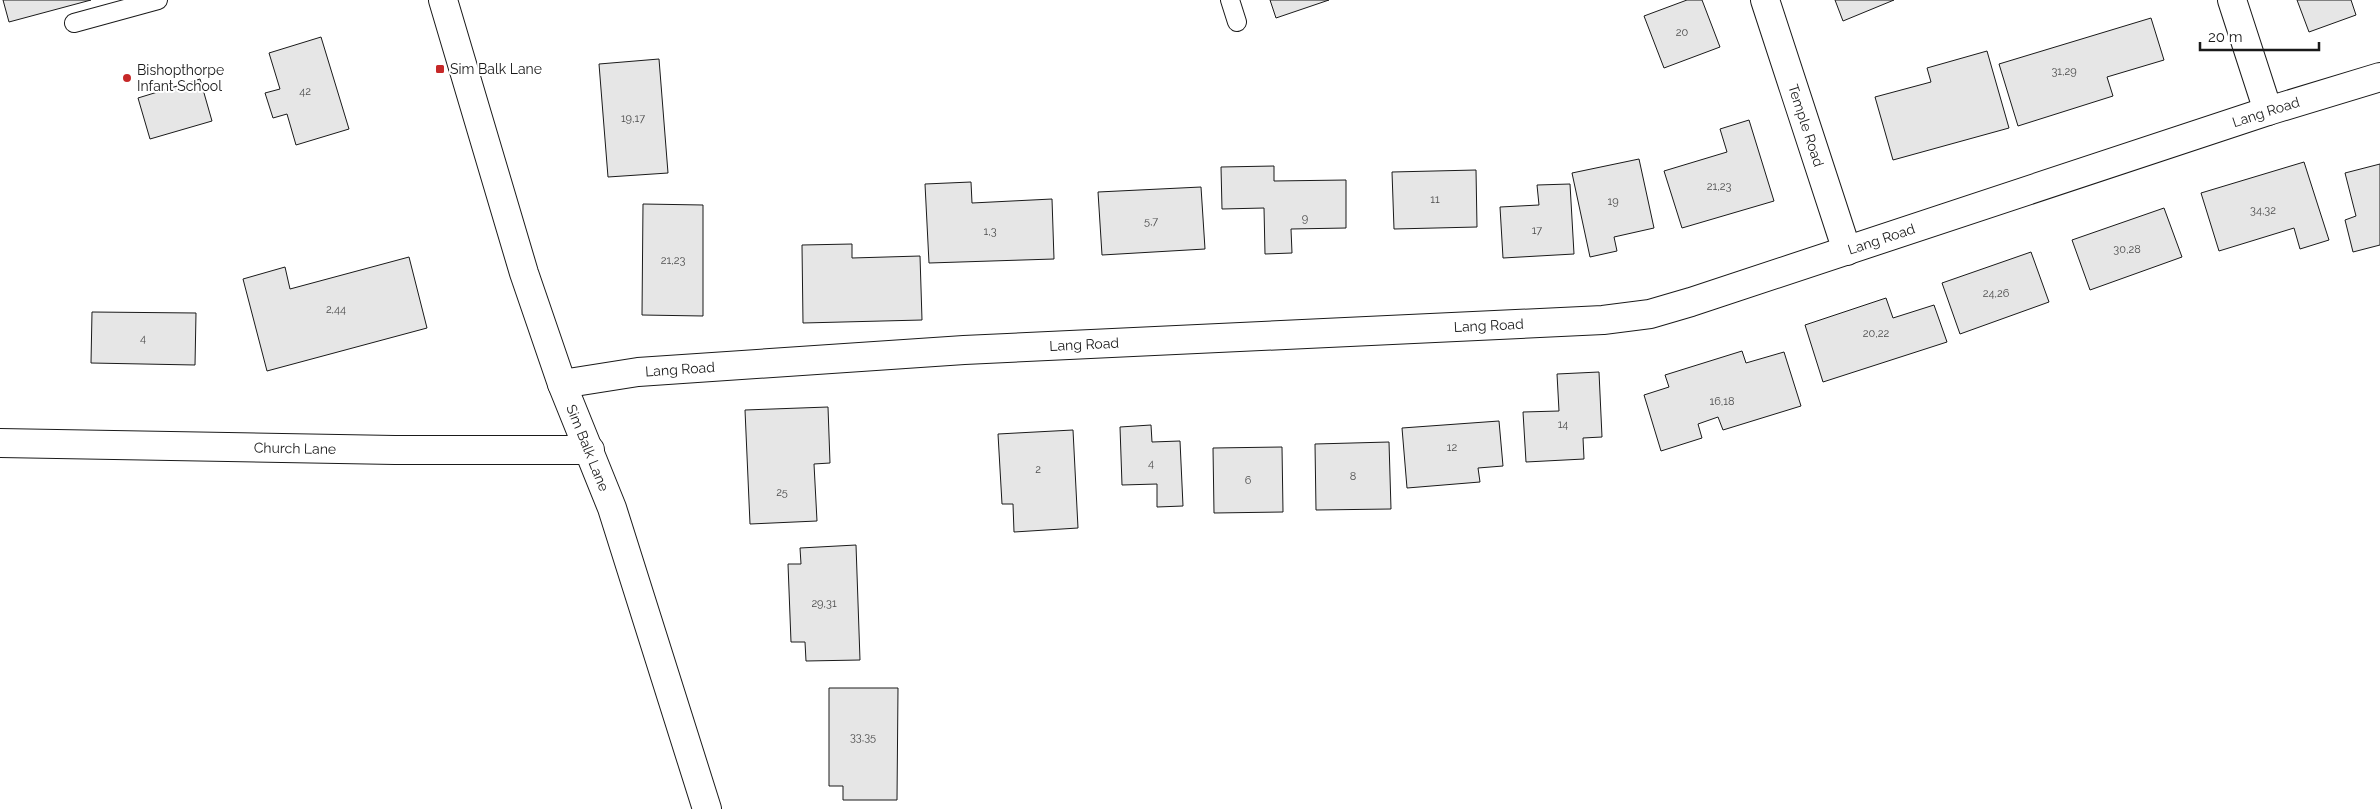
<svg xmlns="http://www.w3.org/2000/svg" width="2380" height="809" viewBox="0 0 2380 809" font-family="Raleway,sans-serif">
  <style>
    .building { fill: #e6e6e6; stroke: #1a1a1a }
    .lines { fill: none; stroke-linecap: round; stroke-linejoin: round }
    .service-casing { stroke: #1a1a1a; stroke-width: 20 }
    .minor-casing { stroke: #1a1a1a; stroke-width: 30 }
    .tertiary-casing { stroke: #1a1a1a; stroke-width: 30 }
    .service { stroke: #fff; stroke-width: 18 }
    .minor { stroke: #fff; stroke-width: 28 }
    .tertiary { stroke: #fff; stroke-width: 28 }
    .poi-dot { fill: #c62828; stroke: #fff; stroke-width: 2 }
    .labels { text-anchor: middle; dominant-baseline: central; stroke-width: 4; stroke-linejoin: round; paint-order: stroke }
    .number-label { font-size: 11px; fill: #4d4d4d }
    .poi-label { font-size: 14px; fill: #1a1a1a; stroke: #fff; text-anchor: start }
    .street-label { font-size: 14px; fill: #1a1a1a; stroke: #fff }
  </style>
  <rect width="100%" height="100%" fill="#fff"/>
  <!-- building -->
  <g class="building">
    <polygon points="3,0 91,0 9,22"/>
    <polygon points="1270,0 1329,0 1276,18"/>
    <polygon points="1687,0 1702,0 1720,47 1664,68 1644,16"/>
    <polygon points="1835,0 1894,0 1843,21"/>
    <polygon points="2297,0 2351,0 2356,15 2309,32"/>
    <polygon points="2151,18 2164,60 2107,77 2113,96 2018,126 1999,64"/>
    <polygon points="321,37 349,129 296,145 287,114 273,118 265,93 280,89 269,53"/>
    <polygon points="1987,51 2009,128 1893,160 1875,97 1931,82 1927,68"/>
    <polygon points="659,59 668,173 608,177 599,64"/>
    <polygon points="200,79 212,121 150,139 138,98"/>
    <polygon points="1749,120 1774,201 1682,228 1664,171 1727,152 1720,129"/>
    <polygon points="1639,159 1654,228 1614,237 1617,251 1590,257 1572,173"/>
    <polygon points="2304,162 2329,240 2300,249 2294,228 2219,251 2201,193"/>
    <polygon points="2380,164 2380,245 2353,252 2345,220 2356,216 2345,173"/>
    <polygon points="1274,166 1274,181 1346,180 1346,228 1291,229 1292,253 1265,254 1264,208 1222,209 1221,167"/>
    <polygon points="1476,170 1477,227 1394,229 1392,172"/>
    <polygon points="971,182 972,203 1052,199 1054,259 929,263 925,184"/>
    <polygon points="1570,184 1574,254 1503,258 1500,207 1539,205 1537,185"/>
    <polygon points="1201,187 1205,249 1102,255 1098,192"/>
    <polygon points="643,204 703,205 703,316 642,315"/>
    <polygon points="2164,208 2182,257 2090,290 2072,240"/>
    <polygon points="852,244 852,258 920,256 922,320 803,323 802,245"/>
    <polygon points="2031,252 2049,302 1960,334 1942,283"/>
    <polygon points="409,257 427,328 267,371 243,279 285,267 290,289"/>
    <polygon points="1886,298 1893,318 1934,305 1947,342 1823,382 1805,325"/>
    <polygon points="92,312 196,313 195,365 91,363"/>
    <polygon points="1742,351 1746,363 1784,352 1801,406 1723,430 1718,417 1698,424 1702,438 1661,451 1644,395 1669,387 1665,375"/>
    <polygon points="1599,372 1602,437 1583,438 1584,459 1526,462 1523,412 1559,411 1557,374"/>
    <polygon points="828,407 830,463 814,464 817,521 750,524 745,410"/>
    <polygon points="1499,421 1503,466 1478,468 1480,482 1407,488 1402,428"/>
    <polygon points="1151,425 1152,442 1180,441 1183,506 1157,507 1157,484 1122,485 1120,427"/>
    <polygon points="1073,430 1078,528 1014,532 1013,504 1002,504 998,434"/>
    <polygon points="1389,442 1391,509 1316,510 1315,444"/>
    <polygon points="1282,447 1283,512 1214,513 1213,448"/>
    <polygon points="856,545 860,660 806,661 805,642 791,642 788,564 801,564 800,548"/>
    <polygon points="829,688 898,688 897,800 843,800 843,786 829,786"/>
  </g>
  <g class="lines">
    <defs>
      <g id="service">
        <polyline points="1230,0 1237,22"/>
        <polyline points="74,23 158,0"/>
      </g>
      <g id="minor">
        <path id="s1" d="M 1765,0 L 1847,251"/>
        <polyline points="2232,0 2268,111"/>
        <path id="s2" d="M 562,384 L 638,372 L 964,350 L 1603,320 L 1650,314 L 1691,302 L 2268,111 L 2380,77"/>
      </g>
      <g id="tertiary">
        <path id="s3" d="M 443,0 L 524,273 L 562,384 L 612,508 L 707,809"/>
        <path id="s4" d="M 0,443 L 395,450 L 590,450"/>
      </g>
    </defs>
    <!-- service casing -->
    <use href="#service" class="service-casing"/>
    <!-- minor casing -->
    <use href="#minor" class="minor-casing"/>
    <!-- tertiary casing -->
    <use href="#tertiary" class="tertiary-casing"/>
    <!-- service -->
    <use href="#service" class="service"/>
    <!-- minor -->
    <use href="#minor" class="minor"/>
    <!-- tertiary -->
    <use href="#tertiary" class="tertiary"/>
  </g>
  <!-- markers -->
  <g class="poi-dot">
    <rect x="435" y="64" width="10" height="10" rx="2.5"/>
    <circle cx="127" cy="78" r="5"/>
  </g>
  <g class="labels">
    <!-- number labels -->
    <g class="number-label">
      <text x="1682" y="32">20</text>
      <text x="2064" y="71">31,29</text>
      <text x="305" y="91">42</text>
      <text x="633" y="118">19,17</text>
      <text x="1719" y="186">21,23</text>
      <text x="1435" y="199">11</text>
      <text x="1613" y="201">19</text>
      <text x="2263" y="210">34,32</text>
      <text x="1305" y="218">9</text>
      <text x="1151" y="221">5,7</text>
      <text x="1537" y="230">17</text>
      <text x="990" y="231">1,3</text>
      <text x="2127" y="249">30,28</text>
      <text x="673" y="260">21,23</text>
      <text x="1996" y="293">24,26</text>
      <text x="336" y="309">2,44</text>
      <text x="1876" y="333">20,22</text>
      <text x="143" y="338">4</text>
      <text x="1722" y="401">16,18</text>
      <text x="1563" y="424">14</text>
      <text x="1452" y="447">12</text>
      <text x="1151" y="463">4</text>
      <text x="1038" y="469">2</text>
      <text x="1353" y="476">8</text>
      <text x="1248" y="480">6</text>
      <text x="782" y="492">25</text>
      <text x="824" y="603">29,31</text>
      <text x="863" y="737">33,35</text>
    </g>
    <!-- poi labels -->
    <g class="poi-label">
      <text x="450" y="69">Sim Balk Lane</text>
      <text x="137" y="70">Bishopthorpe<tspan x="137" dy="16">Infant School</tspan></text>
    </g>
    <!-- street labels -->
    <g class="street-label">
      <text stroke="none"><textPath href="#s2" startOffset="1739">Lang Road</textPath></text>
      <text stroke="none"><textPath href="#s1" startOffset="132">Temple Road</textPath></text>
      <text stroke="none"><textPath href="#s2" startOffset="1334">Lang Road</textPath></text>
      <text stroke="none"><textPath href="#s2" startOffset="929">Lang Road</textPath></text>
      <text stroke="none"><textPath href="#s2" startOffset="524">Lang Road</textPath></text>
      <text stroke="none"><textPath href="#s2" startOffset="119">Lang Road</textPath></text>
      <text stroke="none"><textPath href="#s4" startOffset="295">Church Lane</textPath></text>
      <text stroke="none"><textPath href="#s3" startOffset="471">Sim Balk Lane</textPath></text>
    </g>
  </g>
  <!-- scale -->
  <path d="M2200 42v8h119v-8" fill="none" stroke="#1a1a1a" stroke-width="2.5"/>
  <text x="2208" y="42" font-size="15" fill="#1a1a1a" stroke="#ffffff" stroke-width="4" paint-order="stroke">20 m</text>
</svg>
